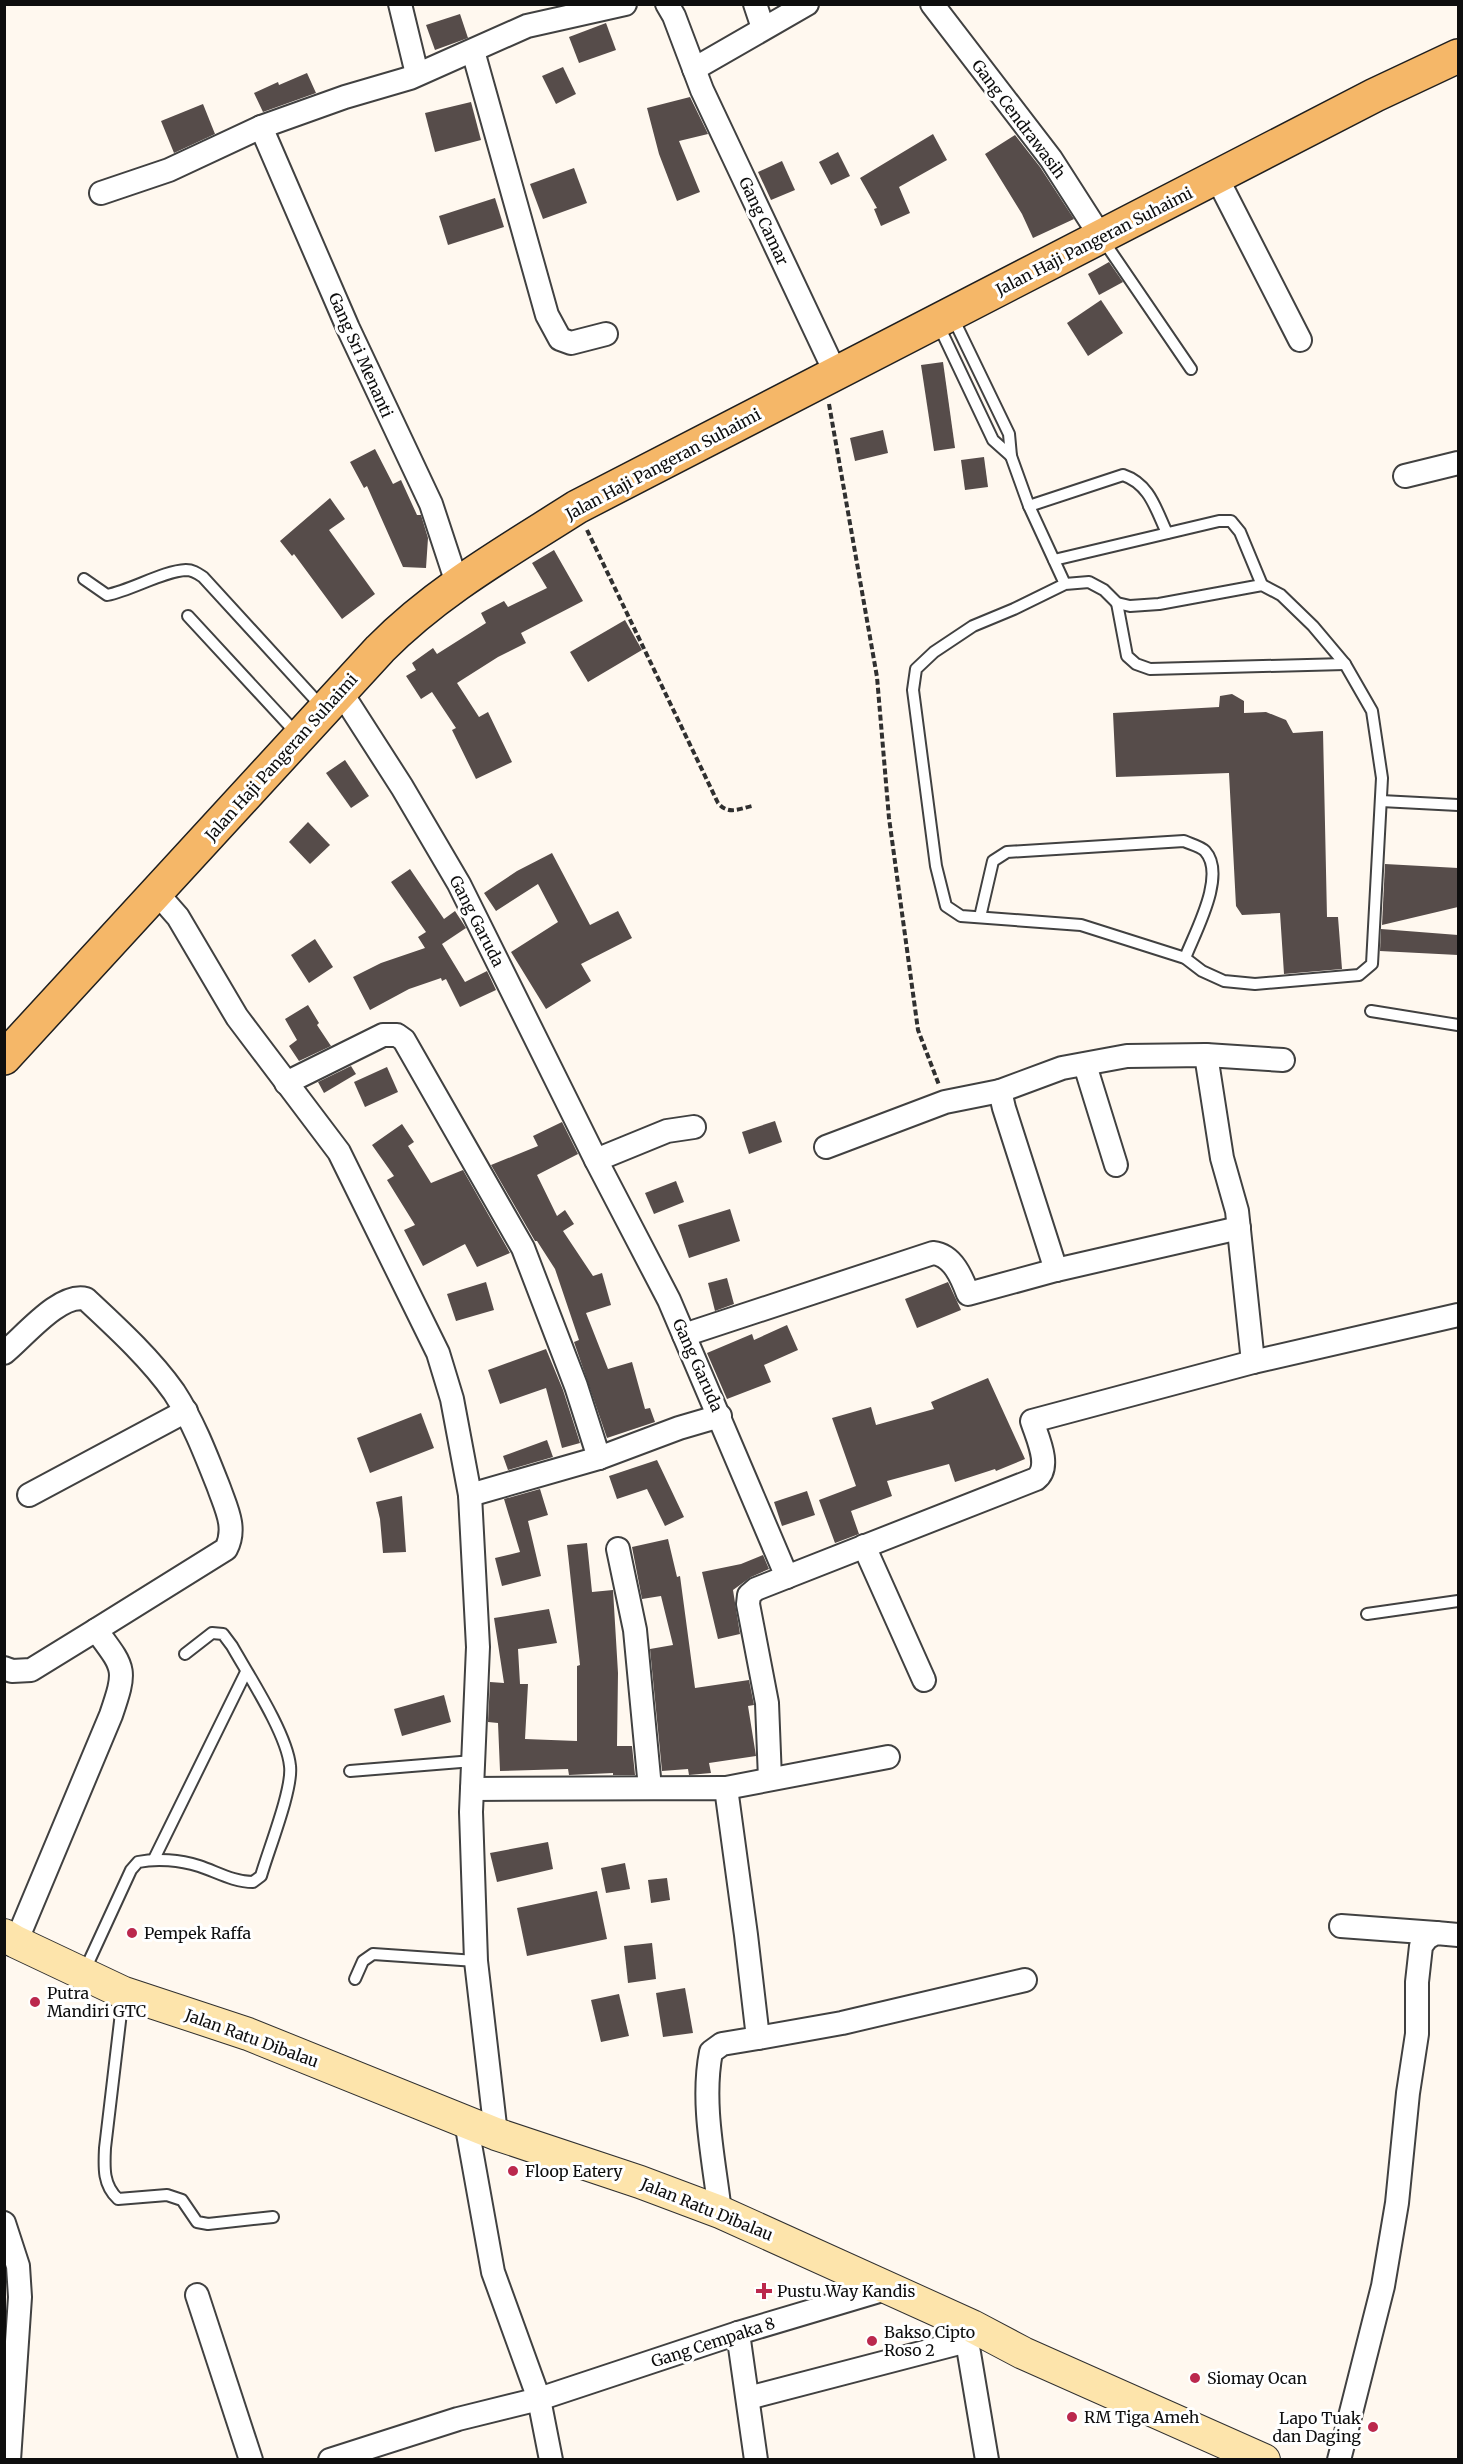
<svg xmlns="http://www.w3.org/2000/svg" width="1463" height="2464" viewBox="0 0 1463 2464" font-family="Merriweather,serif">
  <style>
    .building { fill: #564c4a }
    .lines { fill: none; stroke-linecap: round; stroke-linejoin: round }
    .service-casing { stroke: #414141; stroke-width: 14 }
    .minor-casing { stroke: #414141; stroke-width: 26 }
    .secondary-casing { stroke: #303030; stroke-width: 34 }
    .primary-casing { stroke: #1f1f1f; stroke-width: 36 }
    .path { stroke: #303030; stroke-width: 4; stroke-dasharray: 6 3; stroke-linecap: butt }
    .service { stroke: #fff; stroke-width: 10 }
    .minor { stroke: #fff; stroke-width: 22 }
    .secondary { stroke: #fde4ab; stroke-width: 32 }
    .primary { stroke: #f5b768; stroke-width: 33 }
    .poi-dot { fill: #bb284d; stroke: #fff; stroke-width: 2 }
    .labels { text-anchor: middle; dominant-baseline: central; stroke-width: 6; stroke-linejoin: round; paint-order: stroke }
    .street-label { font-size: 16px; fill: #0e0e0e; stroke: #fff }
    .poi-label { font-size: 16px; fill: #0e0e0e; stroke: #fff; text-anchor: start }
  </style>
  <rect width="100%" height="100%" fill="#fff8ef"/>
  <!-- building -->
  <g class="building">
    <polygon points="460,14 468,38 435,50 426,25"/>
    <polygon points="606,23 616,50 579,63 569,37"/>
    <polygon points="563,67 576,94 556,104 542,76"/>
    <polygon points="307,73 316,93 263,112 254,93 278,82 279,85"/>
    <polygon points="690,97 708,134 679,141 700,192 677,201 659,154 647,108"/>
    <polygon points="471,102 481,140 435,152 425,113"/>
    <polygon points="203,104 215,134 174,153 161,121"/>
    <polygon points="933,134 947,160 899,187 910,213 881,226 874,209 877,208 860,178"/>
    <polygon points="1015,135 1040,167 1074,219 1033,238 1022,214 985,154"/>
    <polygon points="838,152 850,176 831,185 819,162"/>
    <polygon points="782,161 795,190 771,200 758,172"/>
    <polygon points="574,168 587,203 543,219 530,184"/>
    <polygon points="495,198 504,227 448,245 439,216"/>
    <polygon points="1109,262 1123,282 1099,295 1088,274"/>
    <polygon points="1101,300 1123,333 1088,356 1067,323"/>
    <polygon points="943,362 955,448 934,451 921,365"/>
    <polygon points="883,430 888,453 855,461 850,438"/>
    <polygon points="375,449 393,484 401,480 417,515 421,515 428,538 426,568 403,567 367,486 364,488 350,462"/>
    <polygon points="984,457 988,487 965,490 961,460"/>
    <polygon points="330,498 345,519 329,530 375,594 342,619 294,554 292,556 280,541"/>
    <polygon points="554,550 583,601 521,633 526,643 498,657 457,683 479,717 488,712 512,762 476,779 452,730 456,728 432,692 421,699 406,676 416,670 412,663 433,648 437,654 486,623 481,613 504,601 508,607 547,588 532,563"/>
    <polygon points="625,620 642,650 588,682 570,652"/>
    <polygon points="1232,694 1244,701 1244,713 1266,712 1286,720 1293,733 1323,731 1327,917 1338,917 1342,969 1284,974 1280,913 1242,915 1236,906 1229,773 1116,777 1113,713 1219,707 1220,696"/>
    <polygon points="345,760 369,796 351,808 326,773"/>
    <polygon points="308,822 330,845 310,864 289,842"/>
    <polygon points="552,853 590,925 618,911 632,938 581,964 591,981 546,1009 511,952 558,922 538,884 496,911 484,893 517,871"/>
    <polygon points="1385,864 1458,868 1458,907 1382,925"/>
    <polygon points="410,869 444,919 455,911 466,928 442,944 465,982 487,971 496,990 460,1007 446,979 442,981 441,978 409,989 370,1010 353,977 381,963 425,948 418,937 426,932 391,882"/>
    <polygon points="1381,929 1458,935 1458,955 1380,951"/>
    <polygon points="315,939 333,967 309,983 291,955"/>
    <polygon points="308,1005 319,1023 317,1025 331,1046 299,1061 289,1046 297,1040 285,1019"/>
    <polygon points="351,1066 356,1074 324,1093 318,1082"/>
    <polygon points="387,1067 398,1092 365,1107 354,1082"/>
    <polygon points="775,1121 782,1142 749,1154 742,1132"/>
    <polygon points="562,1122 578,1154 537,1175 557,1216 565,1210 574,1224 563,1231 593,1276 602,1273 611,1305 586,1313 608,1369 632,1362 645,1409 650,1408 655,1422 607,1438 574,1342 579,1340 555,1269 537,1241 535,1241 491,1165 538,1146 533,1136"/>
    <polygon points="402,1124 414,1142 408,1146 431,1183 463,1170 510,1253 477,1267 465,1244 423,1266 404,1230 415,1225 387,1180 394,1176 372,1145"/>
    <polygon points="676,1181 684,1202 654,1214 645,1193"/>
    <polygon points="730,1209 740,1241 689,1258 678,1225"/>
    <polygon points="727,1278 734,1304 715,1311 708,1283"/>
    <polygon points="486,1282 494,1310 456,1321 447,1294"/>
    <polygon points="948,1282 961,1310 917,1328 905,1299"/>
    <polygon points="787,1325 798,1350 764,1365 771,1382 727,1399 707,1353 752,1334 754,1340"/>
    <polygon points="546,1349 563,1390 580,1443 562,1448 546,1388 500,1404 488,1370"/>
    <polygon points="988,1378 1025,1459 996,1471 995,1469 955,1482 949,1464 887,1481 892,1496 851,1511 859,1534 835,1543 819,1500 856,1486 832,1418 871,1407 876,1425 934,1409 931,1402"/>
    <polygon points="421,1413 434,1448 370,1473 357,1438"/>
    <polygon points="547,1440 553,1457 508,1470 503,1456"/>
    <polygon points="657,1460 684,1517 665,1526 647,1489 617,1499 609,1476"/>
    <polygon points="540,1489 548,1515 528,1521 541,1576 502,1586 495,1558 520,1552 504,1499"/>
    <polygon points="807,1491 815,1515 782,1526 774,1502"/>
    <polygon points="402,1496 406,1552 383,1553 380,1519 376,1502"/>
    <polygon points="668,1539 677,1577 680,1576 695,1688 749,1680 754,1705 748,1706 756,1756 709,1763 711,1773 689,1775 688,1769 662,1771 650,1649 673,1645 661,1596 642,1599 632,1547"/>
    <polygon points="587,1543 592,1592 613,1590 618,1673 617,1746 632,1746 635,1775 613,1775 613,1773 569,1775 568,1769 500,1771 498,1723 488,1722 490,1682 504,1683 494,1618 549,1609 557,1643 518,1649 520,1684 528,1684 525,1739 577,1741 577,1666 580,1665 567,1545"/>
    <polygon points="763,1555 769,1569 751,1577 733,1590 740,1634 718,1639 702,1572 741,1564"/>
    <polygon points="444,1695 451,1722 402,1736 394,1709"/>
    <polygon points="548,1842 553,1869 497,1882 490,1853"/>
    <polygon points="625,1863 630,1889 606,1893 601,1868"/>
    <polygon points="667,1878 670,1900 651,1903 648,1880"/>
    <polygon points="597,1891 607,1939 527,1956 517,1908"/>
    <polygon points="652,1943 656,1979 628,1983 624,1946"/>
    <polygon points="685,1988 693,2033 663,2037 656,1993"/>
    <polygon points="619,1994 629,2036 601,2042 591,2000"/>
  </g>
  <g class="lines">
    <defs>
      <g id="service">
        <polyline points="1103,240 1191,369"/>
        <polyline points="953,318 1009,434 1011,456 1029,506 1065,584 1089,582 1104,590 1117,603 1130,606 1159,604 1262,585 1281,595 1313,626 1345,664 1372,711 1382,778 1372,964 1359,975 1255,984 1224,981 1202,971 1185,958 1081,925 961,916 946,906 936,866 913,690 916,669 934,652 973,626 1014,609 1065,584"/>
        <polyline points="938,324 993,440 1011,456"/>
        <path d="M 1029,506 L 1123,475 C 1150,484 1156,510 1167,533"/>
        <polyline points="1054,560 1219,521 1231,521 1240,532 1262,585"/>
        <path d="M 84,579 L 107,595 C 132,590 163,571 186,570 C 193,570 197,573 203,577 L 322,707"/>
        <polyline points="1117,603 1127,656 1136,664 1150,669 1345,664"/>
        <polyline points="188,616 297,734"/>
        <polyline points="1381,801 1458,805"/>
        <path d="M 980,917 L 993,861 L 1007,852 L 1184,841 C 1190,844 1200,846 1205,851 C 1227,875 1195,932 1185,958"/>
        <polyline points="1371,1011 1458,1025"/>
        <polyline points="1367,1614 1458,1601"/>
        <polyline points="350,1771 473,1761"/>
        <polyline points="154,1859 246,1672"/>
        <path d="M 84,1972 L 131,1870 L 138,1862 C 157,1858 180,1860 199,1866 C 217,1872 234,1882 253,1882 L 261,1876 C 268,1851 293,1789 290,1766 C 287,1734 249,1676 232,1646 L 223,1634 L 212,1633 L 185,1654"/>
        <polyline points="355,1979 363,1961 373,1954 476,1961"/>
        <path d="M 123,1996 L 105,2148 C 104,2168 103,2185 118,2199 L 167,2195 L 182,2200 L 197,2222 L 208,2224 L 273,2217"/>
      </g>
      <g id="minor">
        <polyline points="400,4 417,74"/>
        <polyline points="667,4 674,16 702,90 836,374"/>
        <polyline points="755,4 763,28"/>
        <polyline points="932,4 1051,159 1101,237"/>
        <polyline points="473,51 547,315 560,339 571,343 606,334"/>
        <polyline points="694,69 807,4"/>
        <polyline points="261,127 348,328 431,504 457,583"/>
        <polyline points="1217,178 1300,340"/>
        <polyline points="101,193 169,170 261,127 345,97 410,78 527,26 625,4"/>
        <polyline points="1405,476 1458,463"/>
        <polyline points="341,692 402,787 459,884 596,1160 669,1300 787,1577"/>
        <polyline points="157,893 178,917 237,1017 339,1152 438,1353 452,1399 470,1495 478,1647 471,1812 476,1961 496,2134"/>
        <polyline points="1206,1055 1283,1060"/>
        <polyline points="1085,1065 1116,1165"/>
        <polyline points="286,1083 383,1035 397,1035 404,1040 523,1248 576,1386 599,1458"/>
        <polyline points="1000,1091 1004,1108 1056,1270"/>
        <polyline points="826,1147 945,1102 1000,1091 1062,1068 1127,1056 1206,1055 1222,1158 1237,1211 1253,1362"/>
        <polyline points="596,1160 667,1131 694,1127"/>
        <path d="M 684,1335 L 933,1253 C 953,1255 962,1278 968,1294 L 1056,1270 L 1239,1228"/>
        <path d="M 4,1353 C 24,1337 60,1292 86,1299 C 116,1327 150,1358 174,1392 C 193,1421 206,1455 219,1488 C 226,1508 237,1528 226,1549 L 96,1630 C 125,1669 127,1668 111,1715 L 16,1942"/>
        <polyline points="29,1495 186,1411"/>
        <polyline points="470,1495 599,1458 679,1428 720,1416"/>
        <polyline points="864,1546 924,1680"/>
        <polyline points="618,1549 635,1630 650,1788"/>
        <polyline points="4,1668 12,1671 31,1670 96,1630"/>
        <path d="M 770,1779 L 767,1703 L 748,1604 L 749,1595 L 756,1589 L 1036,1479 C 1052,1467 1037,1437 1032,1421 L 1253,1362 L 1458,1315"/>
        <polyline points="726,1788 888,1757"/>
        <path d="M 472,1789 L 726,1788 L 746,1935 L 758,2038 L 722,2044 L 711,2052 C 701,2103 714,2160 720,2212"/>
        <polyline points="1341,1926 1436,1933"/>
        <polyline points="758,2038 842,2023 1025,1980"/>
        <polyline points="466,2122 493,2272 539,2399 551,2460"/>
        <polyline points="4,2223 18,2266 20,2297 9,2460"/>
        <polyline points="197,2295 251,2460"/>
        <polyline points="972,2327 967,2341 987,2460"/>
        <polyline points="738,2333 756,2460"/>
        <polyline points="748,2398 967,2341"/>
        <polyline points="330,2460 458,2419 539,2399 738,2333 889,2288"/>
        <polyline points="1339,2460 1383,2286 1397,2203 1408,2093 1417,2034 1417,1982 1421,1946 1427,1938 1436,1933 1458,1935"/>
      </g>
      <polyline id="secondary" points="4,1935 16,1942 124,1993 248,2034 496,2134 640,2182 720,2212 972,2326 1023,2353 1264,2460"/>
      <path id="primary" d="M 4,1058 L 380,649 C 437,591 508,551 577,507 L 1375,95 L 1458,56"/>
    </defs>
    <!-- service casing -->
    <use href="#service" class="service-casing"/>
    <!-- minor casing -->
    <use href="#minor" class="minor-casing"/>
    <!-- secondary casing -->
    <use href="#secondary" class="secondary-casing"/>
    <!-- primary casing -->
    <use href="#primary" class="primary-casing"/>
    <!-- path -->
    <g class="path">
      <polyline points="829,404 877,677 889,818 918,1030 939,1085"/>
      <path d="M 587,530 L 718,803 C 728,815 739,809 752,806"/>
    </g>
    <!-- service -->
    <use href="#service" class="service"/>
    <!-- minor -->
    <use href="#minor" class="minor"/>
    <!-- secondary -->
    <use href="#secondary" class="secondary"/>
    <!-- primary -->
    <use href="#primary" class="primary"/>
  </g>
  <!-- markers -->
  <g class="poi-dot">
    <circle cx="132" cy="1933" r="6"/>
    <circle cx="35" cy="2002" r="6"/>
    <circle cx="513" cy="2171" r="6"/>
    <path d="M761 2282h6v6h6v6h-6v6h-6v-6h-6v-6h6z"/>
    <circle cx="872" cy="2341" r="6"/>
    <circle cx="1195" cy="2378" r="6"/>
    <circle cx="1072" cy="2417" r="6"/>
    <circle cx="1373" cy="2427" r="6"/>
  </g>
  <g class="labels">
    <!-- street labels -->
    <g class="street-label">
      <text transform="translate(1019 119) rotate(53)">Gang Cendrawasih</text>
      <text transform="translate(764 221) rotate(65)">Gang Camar</text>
      <text transform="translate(1094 241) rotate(-27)">Jalan Haji Pangeran Suhaimi</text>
      <text transform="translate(361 355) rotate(66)">Gang Sri Menanti</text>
      <text transform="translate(663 464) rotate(-28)">Jalan Haji Pangeran Suhaimi</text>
      <text transform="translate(281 757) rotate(-48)">Jalan Haji Pangeran Suhaimi</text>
      <text transform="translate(477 921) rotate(63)">Gang Garuda</text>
      <text transform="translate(698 1365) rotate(66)">Gang Garuda</text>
      <text transform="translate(252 2038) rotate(20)">Jalan Ratu Dibalau</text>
      <text transform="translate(707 2209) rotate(22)">Jalan Ratu Dibalau</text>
      <text transform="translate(713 2342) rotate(-18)">Gang Cempaka 8</text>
    </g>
    <!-- poi labels -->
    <g class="poi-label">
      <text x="144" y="1933">Pempek Raffa</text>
      <text x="47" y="1993">Putra<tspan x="47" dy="18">Mandiri GTC</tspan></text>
      <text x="525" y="2171">Floop Eatery</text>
      <text x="777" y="2291">Pustu Way Kandis</text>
      <text x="884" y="2332">Bakso Cipto<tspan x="884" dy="18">Roso 2</tspan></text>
      <text x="1207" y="2378">Siomay Ocan</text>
      <text x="1084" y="2417">RM Tiga Ameh</text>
      <text x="1361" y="2418" text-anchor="end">Lapo Tuak<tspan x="1361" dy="18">dan Daging</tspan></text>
    </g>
  </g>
  <!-- border -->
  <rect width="1463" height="2464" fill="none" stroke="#0e0e0e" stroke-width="12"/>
</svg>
